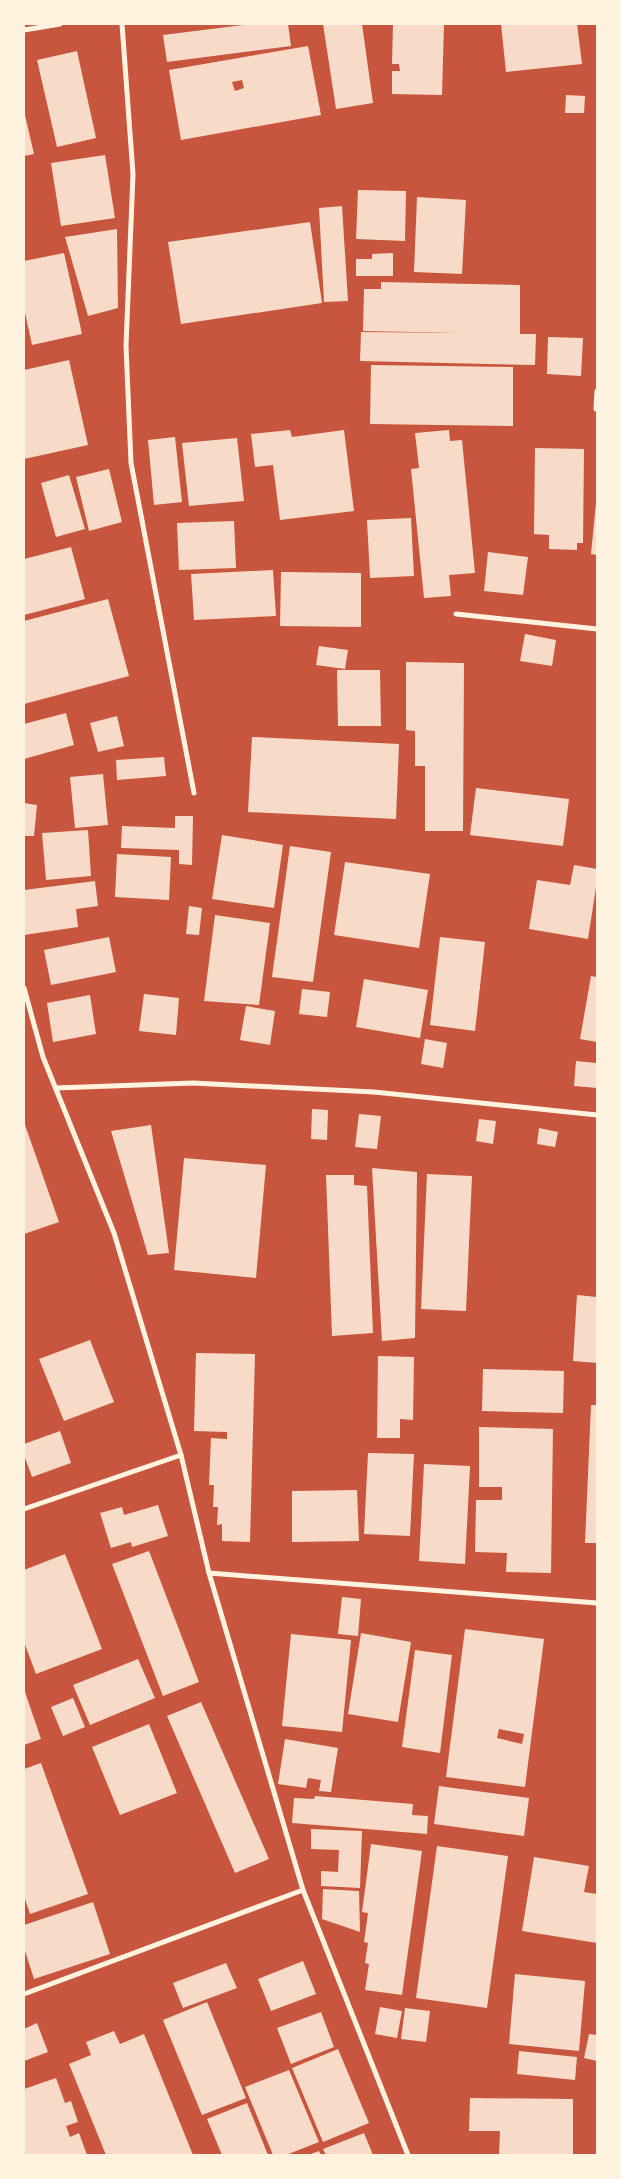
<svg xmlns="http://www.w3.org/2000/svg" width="621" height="2179" viewBox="0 0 621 2179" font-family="Roboto,sans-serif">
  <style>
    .building { fill: #f7dbc8; fill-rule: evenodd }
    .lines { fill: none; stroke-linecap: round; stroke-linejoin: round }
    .minor { stroke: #fff3e0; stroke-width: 5 }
  </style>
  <rect width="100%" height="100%" fill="#c8553d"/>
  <!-- building -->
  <g class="building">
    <polygon points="251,24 288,24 291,46 167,62 163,35"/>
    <polygon points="323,24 362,24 373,103 336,109"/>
    <polygon points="393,24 444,24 442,95 392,94 392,71 400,71 399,64 392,64"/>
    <polygon points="501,24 577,24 582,64 506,72"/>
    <path d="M 308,46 L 321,115 L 181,140 L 169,70 ZM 242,80 L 244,88 L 235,91 L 232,82 Z"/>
    <polygon points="77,51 96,138 57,147 37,60"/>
    <polygon points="566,95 585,96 584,113 565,113"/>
    <polygon points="24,111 34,154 24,156"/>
    <polygon points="105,155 115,218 61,226 51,163"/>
    <polygon points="358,190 406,191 405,241 356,239"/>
    <polygon points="417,197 466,200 462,274 414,272"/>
    <polygon points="342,206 348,301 324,302 319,208"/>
    <polygon points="310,222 322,303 181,324 168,242"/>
    <polygon points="117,229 118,308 88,316 65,237"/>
    <polygon points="64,253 82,334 32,345 24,308 24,261"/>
    <polygon points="393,253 393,276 356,276 356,259 372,259 372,254"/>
    <polygon points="381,282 520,285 520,334 536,334 535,365 360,361 361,332 459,333 363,331 364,289 381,289"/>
    <polygon points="548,337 583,338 581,376 547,374"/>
    <polygon points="69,360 88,445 24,459 24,370"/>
    <polygon points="371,365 513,367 513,426 370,424"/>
    <polygon points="290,430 292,437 344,430 354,511 280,520 273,465 255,467 251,434"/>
    <polygon points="449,430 450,441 462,440 475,573 449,575 451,596 424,598 411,469 419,468 415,433"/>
    <polygon points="175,437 182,502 154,505 148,440"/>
    <polygon points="237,438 244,501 189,506 182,443"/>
    <polygon points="535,448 584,449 583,543 577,543 577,550 549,549 549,535 534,534"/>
    <polygon points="109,469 122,522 89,531 76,477"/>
    <polygon points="69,475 85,529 56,537 41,483"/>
    <polygon points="596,503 597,503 597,555 591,554"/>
    <polygon points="411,518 414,576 370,578 367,520"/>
    <polygon points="234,521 236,568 179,570 177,523"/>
    <polygon points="71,547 85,599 24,615 24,559"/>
    <polygon points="488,552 528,557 523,595 484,591"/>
    <polygon points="273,570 276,616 194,620 191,574"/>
    <polygon points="281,572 361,573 361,627 280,626"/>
    <polygon points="108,599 129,676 24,704 24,621"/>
    <polygon points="525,634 556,640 552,666 520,661"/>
    <polygon points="319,646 348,650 345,669 316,665"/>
    <polygon points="406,662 464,663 463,831 425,831 425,766 415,766 415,731 406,730"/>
    <polygon points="337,670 380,670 381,726 338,726"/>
    <polygon points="66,713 74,745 24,759 24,724"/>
    <polygon points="117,716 124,746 98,752 90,723"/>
    <polygon points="252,737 399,744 396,819 248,812"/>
    <polygon points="164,757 166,776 117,780 116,760"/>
    <polygon points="103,774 108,825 75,828 70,777"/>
    <polygon points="476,788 569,799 563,846 470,835"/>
    <polygon points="24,803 37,805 34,836 24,836"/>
    <polygon points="175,816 193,816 192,865 179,864 179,850 121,848 122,826 175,828"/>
    <polygon points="88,830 91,876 46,880 42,833"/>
    <polygon points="222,835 283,845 274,908 212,899"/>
    <polygon points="290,846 331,852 313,982 272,977"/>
    <polygon points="117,854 171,857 169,900 115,897"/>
    <polygon points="345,862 430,874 419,948 334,935"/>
    <polygon points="574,865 597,869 597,881 588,939 529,929 537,880 570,885"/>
    <polygon points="95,881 98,906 76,909 78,927 24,935 24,890"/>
    <polygon points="189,906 202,908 199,935 186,934"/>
    <polygon points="215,915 270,923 259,1005 204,1001"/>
    <polygon points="109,937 116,972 51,985 44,950"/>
    <polygon points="440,937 485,942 475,1031 430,1025"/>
    <polygon points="591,976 597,977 597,1042 580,1039"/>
    <polygon points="364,979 428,990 420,1038 356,1027"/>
    <polygon points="302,989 330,992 327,1017 299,1014"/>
    <polygon points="144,994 179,998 176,1035 139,1031"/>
    <polygon points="90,995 96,1034 53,1042 47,1003"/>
    <polygon points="246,1006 275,1011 270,1045 240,1040"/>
    <polygon points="425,1039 447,1043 443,1068 421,1064"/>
    <polygon points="576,1061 597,1063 597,1088 574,1086"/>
    <polygon points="312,1109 328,1110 327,1140 311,1139"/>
    <polygon points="359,1114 381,1116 377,1149 355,1147"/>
    <polygon points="479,1119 496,1121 493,1144 476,1141"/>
    <polygon points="24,1122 59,1222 24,1234"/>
    <polygon points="151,1125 169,1253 148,1255 111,1131"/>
    <polygon points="539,1128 558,1132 555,1147 537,1144"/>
    <polygon points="184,1158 266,1165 256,1278 174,1270"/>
    <polygon points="372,1168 417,1172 415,1338 382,1341"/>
    <polygon points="427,1174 472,1176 466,1311 421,1309"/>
    <polygon points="326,1175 354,1175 354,1185 367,1186 373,1333 332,1336"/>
    <polygon points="577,1295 597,1297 597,1363 573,1361"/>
    <polygon points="90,1340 114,1402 64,1421 39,1359"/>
    <polygon points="196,1353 255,1354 250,1542 222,1541 222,1524 217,1525 218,1507 213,1507 214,1485 209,1485 211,1438 227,1439 227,1432 194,1431"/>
    <polygon points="378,1356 414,1357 413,1420 400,1419 400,1438 377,1438"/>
    <polygon points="483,1369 564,1371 563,1413 482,1411"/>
    <polygon points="591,1405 597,1405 597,1543 585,1543"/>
    <polygon points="479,1427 553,1429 551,1573 506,1572 507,1553 475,1552 476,1500 502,1500 502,1487 479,1487"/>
    <polygon points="60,1431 71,1463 32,1477 24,1455 24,1444"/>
    <polygon points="368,1453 414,1454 410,1536 364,1534"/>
    <polygon points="424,1464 470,1466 465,1564 419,1561"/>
    <polygon points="357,1490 359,1541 292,1542 292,1491"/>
    <polygon points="158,1505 168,1536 132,1547 131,1542 111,1548 100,1513 122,1507 124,1515"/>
    <polygon points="149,1551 199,1682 163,1696 112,1564"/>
    <polygon points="65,1554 102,1649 36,1674 24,1642 24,1570"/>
    <polygon points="342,1597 361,1599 358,1636 338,1634"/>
    <path d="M 465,1629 L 544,1639 L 525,1787 L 446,1777 ZM 499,1729 L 524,1734 L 522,1744 L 497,1738 Z"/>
    <polygon points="361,1633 411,1642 398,1722 348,1714"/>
    <polygon points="291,1634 351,1640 342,1732 282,1726"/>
    <polygon points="415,1650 452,1655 440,1753 402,1747"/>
    <polygon points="138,1659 155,1698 90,1725 73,1685"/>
    <polygon points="24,1689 41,1739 24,1745"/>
    <polygon points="73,1698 85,1727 63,1736 51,1707"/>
    <polygon points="201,1702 269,1859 235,1873 167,1716"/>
    <polygon points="149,1724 177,1793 120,1815 92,1747"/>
    <polygon points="285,1739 338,1748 331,1792 319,1791 321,1780 308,1778 306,1788 278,1784"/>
    <polygon points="41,1763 88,1894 30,1914 24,1896 24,1769"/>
    <polygon points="439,1786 529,1798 524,1836 434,1824"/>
    <polygon points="315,1796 413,1804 412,1815 428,1816 427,1834 292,1823 294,1798 314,1799"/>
    <polygon points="311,1829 362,1831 360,1888 321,1886 321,1871 338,1872 339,1850 311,1849"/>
    <polygon points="371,1844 422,1851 402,1995 365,1990 369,1964 365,1963 368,1943 364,1942 368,1913 362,1912"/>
    <polygon points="437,1846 508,1856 487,2008 416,1998"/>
    <polygon points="534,1857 589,1866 584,1892 597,1894 597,1943 522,1931"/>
    <polygon points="323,1889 359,1891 360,1932 322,1919"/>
    <polygon points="93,1902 110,1954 34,1979 24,1948 24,1925"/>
    <polygon points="303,1961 316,1994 271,2011 258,1979"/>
    <polygon points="226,1963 237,1988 183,2008 173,1983"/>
    <polygon points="515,1974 585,1981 579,2051 509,2044"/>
    <polygon points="207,2002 246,2098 202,2115 163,2020"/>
    <polygon points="380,2007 402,2011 397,2038 375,2034"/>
    <polygon points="405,2008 430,2011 426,2042 401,2039"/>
    <polygon points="321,2012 334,2047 291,2064 277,2028"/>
    <polygon points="37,2023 48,2052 24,2061 24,2029"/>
    <polygon points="114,2031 120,2044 144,2034 193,2155 106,2155 69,2064 91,2055 86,2042"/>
    <polygon points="589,2034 597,2035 597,2061 584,2058"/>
    <polygon points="338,2049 369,2123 323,2142 292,2068"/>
    <polygon points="519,2051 577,2057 575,2080 517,2074"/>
    <polygon points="289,2070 319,2142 286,2155 273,2155 245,2087"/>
    <polygon points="56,2078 65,2103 71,2101 78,2122 66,2126 70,2137 79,2133 87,2155 24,2155 24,2089"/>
    <polygon points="470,2098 573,2099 573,2155 499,2155 500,2131 469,2131"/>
    <polygon points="247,2103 268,2155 222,2155 207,2119"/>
    <polygon points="364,2133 373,2155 326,2155 323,2149"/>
    <polygon points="319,2151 321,2155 308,2155"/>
  </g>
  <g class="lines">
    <!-- minor -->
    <g class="minor">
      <polyline points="122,24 133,174 126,346 131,463 194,793"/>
      <polyline points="24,30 60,24"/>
      <polyline points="596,409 597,391"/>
      <polyline points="456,614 597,629"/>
      <polyline points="24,988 43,1057 114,1233 181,1455 209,1573 303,1890 408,2155"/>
      <polyline points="56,1088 193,1083 374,1092 597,1115"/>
      <polyline points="24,1509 181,1455"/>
      <polyline points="209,1573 597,1603"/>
      <polyline points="24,1994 303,1890"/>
    </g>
  </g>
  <!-- border -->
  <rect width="621" height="2179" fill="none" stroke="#fff3e0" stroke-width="50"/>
</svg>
